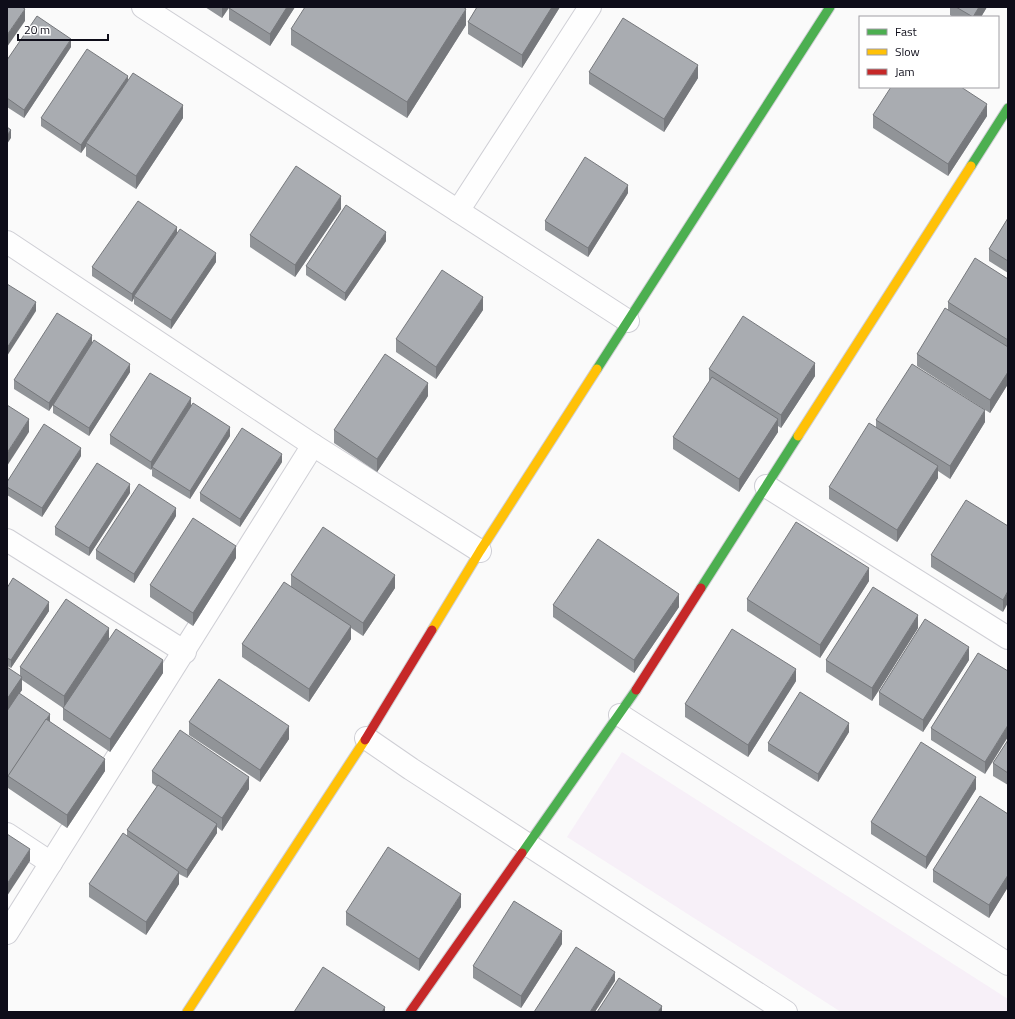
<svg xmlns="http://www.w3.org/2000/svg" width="1015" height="1019" viewBox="0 0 1015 1019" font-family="'Titillium Web',sans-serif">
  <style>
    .green { fill: #f7f0f8 }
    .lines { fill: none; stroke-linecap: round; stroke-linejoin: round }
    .street-casing { stroke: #cfcfd5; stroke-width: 24 }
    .fast-casing { stroke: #cfcfd5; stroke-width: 11 }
    .slow-casing { stroke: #cfcfd5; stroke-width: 11 }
    .jam-casing { stroke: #cfcfd5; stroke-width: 11 }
    .street { stroke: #fefefe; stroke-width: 22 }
    .fast { stroke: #4caf50; stroke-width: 9 }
    .slow { stroke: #ffc107; stroke-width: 9 }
    .jam { stroke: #c62828; stroke-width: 9 }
    .wall { fill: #919498 }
    .shaded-wall { fill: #76787c }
    .building { fill: #a9acb1; stroke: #76787c }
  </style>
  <rect width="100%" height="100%" fill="#fafafa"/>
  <!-- green -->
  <polygon class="green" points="622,752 1008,999 1008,1012 841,1012 567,837"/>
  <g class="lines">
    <defs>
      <g id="street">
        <polyline points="143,7 628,321"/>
        <polyline points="458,211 590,7"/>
        <polyline points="7,242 313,445 480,551"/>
        <polyline points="766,486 1008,638"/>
        <polyline points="7,540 185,652"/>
        <polyline points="620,715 1008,964"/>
        <polyline points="366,738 411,769 786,1012"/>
        <polyline points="7,834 51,863"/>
        <polyline points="7,933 313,445"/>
      </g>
      <g id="fast">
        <polyline points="971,166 1008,108"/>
        <polyline points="597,369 830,7"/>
        <polyline points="701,588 798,436"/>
        <polyline points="522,853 636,690"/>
      </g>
      <g id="slow">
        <polyline points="798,436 971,166"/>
        <polyline points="432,630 480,551 597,369"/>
        <polyline points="187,1012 365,740"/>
      </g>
      <g id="jam">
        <polyline points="636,690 701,588"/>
        <polyline points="365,740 432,630"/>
        <polyline points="410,1012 522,853"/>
      </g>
    </defs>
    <!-- street casing -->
    <use href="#street" class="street-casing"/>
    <!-- fast casing -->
    <use href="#fast" class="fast-casing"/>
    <!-- slow casing -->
    <use href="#slow" class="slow-casing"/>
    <!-- jam casing -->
    <use href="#jam" class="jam-casing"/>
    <!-- street -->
    <use href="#street" class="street"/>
    <!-- fast -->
    <use href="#fast" class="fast"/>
    <!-- slow -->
    <use href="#slow" class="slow"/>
    <!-- jam -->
    <use href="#jam" class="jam"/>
  </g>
  <!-- wall -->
  <g class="wall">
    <polygon points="205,7 295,7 270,46 229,20 229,8 222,18"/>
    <polygon points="477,7 560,7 522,68 468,34 468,22"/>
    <polygon points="950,7 987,7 981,17 953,17 950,15"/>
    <polygon points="466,25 407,118 291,45 291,29"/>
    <polygon points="71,47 24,118 7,107 7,60"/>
    <polygon points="589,72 698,78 664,132 589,84"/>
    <polygon points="128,81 183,118 136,189 86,156 86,146 81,153 41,126 41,118"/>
    <polygon points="873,115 987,116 948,176 873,128"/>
    <polygon points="628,193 588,257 545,230 545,221"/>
    <polygon points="341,209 295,277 250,247 250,235"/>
    <polygon points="1008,218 1008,273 989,261 989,249"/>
    <polygon points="177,234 216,262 171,329 134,304 134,298 132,302 92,276 92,267"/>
    <polygon points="386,241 345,301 306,275 306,266"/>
    <polygon points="1008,279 1008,384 990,413 917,366 917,354 948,309 948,302"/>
    <polygon points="483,310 436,379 396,352 396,339"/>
    <polygon points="92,343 130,372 89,436 53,413 53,405 49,411 14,389 14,380"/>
    <polygon points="709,369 815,376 781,428 778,426 778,432 739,492 673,449 673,437 709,382"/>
    <polygon points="428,396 377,472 334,443 334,430"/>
    <polygon points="191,407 151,470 110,444 110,435"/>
    <polygon points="876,420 985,422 950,479 938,471 938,478 897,542 829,499 829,487 876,427"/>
    <polygon points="230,436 190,499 152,476 152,467"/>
    <polygon points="81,456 42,517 7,495 7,482"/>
    <polygon points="282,462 240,527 200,501 200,493"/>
    <polygon points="130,493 89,556 55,535 55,527"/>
    <polygon points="176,516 134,583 96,559 96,550"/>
    <polygon points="1008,526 1003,612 931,567 931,555"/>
    <polygon points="236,558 193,626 150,597 150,585"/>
    <polygon points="291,575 395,588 363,636 351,628 351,639 309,702 242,657 242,644 291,586"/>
    <polygon points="869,581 820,658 747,611 747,599"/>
    <polygon points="7,588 49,611 11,668 7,666"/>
    <polygon points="553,605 679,607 634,673 553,617"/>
    <polygon points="918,628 872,701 826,672 826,660"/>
    <polygon points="109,640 163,673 110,752 63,720 63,708 22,680 22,690 19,694 105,771 67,828 8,788 8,785 7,787 7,667 20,676 20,667"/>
    <polygon points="969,660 923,732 879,705 879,692"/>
    <polygon points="1008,671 985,774 931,740 931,728"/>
    <polygon points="796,681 748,757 685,717 685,704"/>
    <polygon points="189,722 289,739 260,782 189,735"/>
    <polygon points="849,732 818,782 768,751 768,743"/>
    <polygon points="1008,740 1008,785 993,776 993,763"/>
    <polygon points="152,771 249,789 222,831 217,827 217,833 187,878 179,874 179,884 146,935 89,897 89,884 127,836 127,830 157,787 152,783"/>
    <polygon points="976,789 926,869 871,834 871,822"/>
    <polygon points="1008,814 1008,887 989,918 933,882 933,870"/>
    <polygon points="461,907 419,971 346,925 346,912"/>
    <polygon points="562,944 521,1008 473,978 473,966"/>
  </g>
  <!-- shaded-wall -->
  <g class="shaded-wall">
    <polygon points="222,7 229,7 222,18"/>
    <polygon points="287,7 295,7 270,46 270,34"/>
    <polygon points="552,7 560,7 522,68 522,55"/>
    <polygon points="979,7 987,7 981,17 973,17"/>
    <polygon points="25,9 25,21 7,47 7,35"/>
    <polygon points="466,9 466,25 407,118 407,102"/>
    <polygon points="71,39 71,47 24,118 24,110"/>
    <polygon points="698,65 698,78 664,132 664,119"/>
    <polygon points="128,76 128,84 86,143 86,146 81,153 81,145"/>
    <polygon points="987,104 987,116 948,176 948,164"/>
    <polygon points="183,105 183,118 136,189 136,176"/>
    <polygon points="11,130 11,138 7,144 7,135"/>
    <polygon points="628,185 628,193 588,257 588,248"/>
    <polygon points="341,196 341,209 295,277 295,265"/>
    <polygon points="177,227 177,235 134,296 134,298 132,302 132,294"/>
    <polygon points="386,232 386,241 345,301 345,293"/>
    <polygon points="216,253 216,262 171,329 171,320"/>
    <polygon points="483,297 483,310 436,379 436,367"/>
    <polygon points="36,302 36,311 7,356 7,348"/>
    <polygon points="92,335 92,344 49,411 49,403"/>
    <polygon points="815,363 815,376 781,428 781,415"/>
    <polygon points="130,364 130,372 89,436 89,428"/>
    <polygon points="1008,372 1008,384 990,413 990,400"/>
    <polygon points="428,383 428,396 377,472 377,459"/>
    <polygon points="191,398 191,407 151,470 151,462"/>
    <polygon points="985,410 985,422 950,479 950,466"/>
    <polygon points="29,419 29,432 7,466 7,453"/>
    <polygon points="778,419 778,432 739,492 739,479"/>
    <polygon points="230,427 230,436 190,499 190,491"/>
    <polygon points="81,448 81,456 42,517 42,508"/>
    <polygon points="282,454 282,462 240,527 240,519"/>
    <polygon points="938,466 938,478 897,542 897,530"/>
    <polygon points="130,484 130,493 89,556 89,548"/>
    <polygon points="176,508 176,516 134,583 134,574"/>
    <polygon points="236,546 236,558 193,626 193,613"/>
    <polygon points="869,568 869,581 820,658 820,645"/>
    <polygon points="395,575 395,588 363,636 363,623"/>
    <polygon points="1008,591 1008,603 1003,612 1003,600"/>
    <polygon points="679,594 679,607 634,673 634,660"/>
    <polygon points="49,602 49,611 11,668 11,660"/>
    <polygon points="918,615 918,628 872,701 872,688"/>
    <polygon points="351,626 351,639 309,702 309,689"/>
    <polygon points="109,628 109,641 64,708 64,696"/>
    <polygon points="969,647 969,660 923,732 923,720"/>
    <polygon points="163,660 163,673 110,752 110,739"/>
    <polygon points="796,669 796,681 748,757 748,745"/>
    <polygon points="22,677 22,690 7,712 7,699"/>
    <polygon points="50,714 50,723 9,776"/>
    <polygon points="849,723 849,732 818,782 818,774"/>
    <polygon points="1008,725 1008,737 985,774 985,762"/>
    <polygon points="289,726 289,739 260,782 260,770"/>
    <polygon points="105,759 105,771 67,828 67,815"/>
    <polygon points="8,776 8,785 7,787 7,778"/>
    <polygon points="249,777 249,789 222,831 222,818"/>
    <polygon points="976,777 976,789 926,869 926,857"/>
    <polygon points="217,824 217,833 187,878 187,870"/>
    <polygon points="30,849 30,861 7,896 7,884"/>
    <polygon points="179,872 179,884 146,935 146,922"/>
    <polygon points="1008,875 1008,887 989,918 989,905"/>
    <polygon points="461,894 461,907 419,971 419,959"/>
    <polygon points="562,931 562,944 521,1008 521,996"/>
    <polygon points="615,972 615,981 595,1012 590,1012"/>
    <polygon points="662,1006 662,1012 658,1012"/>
    <polygon points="385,1007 385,1012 382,1012"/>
  </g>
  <!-- building -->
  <g class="building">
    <polygon points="7,7 22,7 25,9 7,35"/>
    <polygon points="229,7 287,7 270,34 229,8"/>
    <polygon points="305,7 463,7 466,9 407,102 291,29"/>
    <polygon points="477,7 552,7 522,55 468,22"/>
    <polygon points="956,7 979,7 973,17"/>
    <polygon points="37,16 71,39 24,110 7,98 7,60"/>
    <polygon points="623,18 698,65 664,119 589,72"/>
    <polygon points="87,49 128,76 81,145 41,118"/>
    <polygon points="133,73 183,105 136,176 86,143"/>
    <polygon points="891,87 961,87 987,104 948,164 873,115"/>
    <polygon points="7,127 11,130 7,135"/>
    <polygon points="585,157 628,185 588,248 545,221"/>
    <polygon points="296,166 341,196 295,265 250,235"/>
    <polygon points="138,201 177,227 132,294 92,267"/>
    <polygon points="346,205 386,232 345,293 306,266"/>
    <polygon points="1008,218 1008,261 989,249"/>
    <polygon points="180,229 216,253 171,320 134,296"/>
    <polygon points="975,258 1008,279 1008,340 948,302"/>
    <polygon points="442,270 483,297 436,367 396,339"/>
    <polygon points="7,284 36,302 7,348"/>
    <polygon points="945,308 1008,347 1008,372 990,400 917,354"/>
    <polygon points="57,313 92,335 49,403 14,380"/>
    <polygon points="743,316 815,363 781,415 709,369"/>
    <polygon points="94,340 130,364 89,428 53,405"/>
    <polygon points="385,354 428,383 377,459 334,430"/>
    <polygon points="912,364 985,410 950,466 876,420"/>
    <polygon points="150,373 191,398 151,462 110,435"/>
    <polygon points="712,377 778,419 739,479 673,437"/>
    <polygon points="193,403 230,427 190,491 152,467"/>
    <polygon points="7,405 29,419 7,453"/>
    <polygon points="869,423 938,466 897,530 829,487"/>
    <polygon points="44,424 81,448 42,508 7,487 7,482"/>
    <polygon points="242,428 282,454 240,519 200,493"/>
    <polygon points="97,463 130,484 89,548 55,527"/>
    <polygon points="139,484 176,508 134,574 96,550"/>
    <polygon points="966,500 1008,526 1008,591 1003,600 931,555"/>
    <polygon points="193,518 236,546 193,613 150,585"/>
    <polygon points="796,522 869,568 820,645 747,599"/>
    <polygon points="323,527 395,575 363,623 291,575"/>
    <polygon points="598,539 679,594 634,660 553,605"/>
    <polygon points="13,578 49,602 11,660 7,658 7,588"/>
    <polygon points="284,582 351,626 309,689 242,644"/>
    <polygon points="873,587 918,615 872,688 826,660"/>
    <polygon points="66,599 109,628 64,696 20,667"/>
    <polygon points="925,619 969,647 923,720 879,692"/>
    <polygon points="116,629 163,660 110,739 63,708"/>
    <polygon points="732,629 796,669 748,745 685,704"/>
    <polygon points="978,653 1008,671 1008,725 985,762 931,728"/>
    <polygon points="7,667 22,677 7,699"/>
    <polygon points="219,679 289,726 260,770 189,722"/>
    <polygon points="800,692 849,723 818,774 768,743"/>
    <polygon points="19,693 50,714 7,778 7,711"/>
    <polygon points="46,719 105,759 67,815 8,776"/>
    <polygon points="180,730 249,777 222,818 152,771"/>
    <polygon points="1008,740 1008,773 993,763"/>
    <polygon points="921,742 976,777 926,857 871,822"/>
    <polygon points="158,785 217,824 187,870 127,830"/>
    <polygon points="980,796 1008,814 1008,875 989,905 933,870"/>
    <polygon points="123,833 179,872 146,922 89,884"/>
    <polygon points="7,834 30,849 7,884"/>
    <polygon points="388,847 461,894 419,959 346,912"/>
    <polygon points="514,901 562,931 521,996 473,966"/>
    <polygon points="576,947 615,972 590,1012 534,1012"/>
    <polygon points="323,967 385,1007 382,1012 294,1012"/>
    <polygon points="619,978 662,1006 658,1012 597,1012"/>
  </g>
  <!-- border -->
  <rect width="1015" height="1019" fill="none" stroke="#0e0d19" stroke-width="16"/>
  <!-- legend -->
  <rect x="859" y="16" width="140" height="72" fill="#ffffff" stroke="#9f9ea3"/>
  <rect x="867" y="29" width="20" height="6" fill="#4caf50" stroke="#9f9ea3"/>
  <text x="895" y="36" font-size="12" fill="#0e0d19">Fast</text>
  <rect x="867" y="49" width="20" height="6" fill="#ffc107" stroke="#9f9ea3"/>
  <text x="895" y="56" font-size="12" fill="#0e0d19">Slow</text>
  <rect x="867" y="69" width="20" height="6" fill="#c62828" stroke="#9f9ea3"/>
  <text x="895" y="76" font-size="12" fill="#0e0d19">Jam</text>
  <!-- scale -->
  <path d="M18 34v6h90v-6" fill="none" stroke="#0e0d19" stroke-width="2"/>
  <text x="24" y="34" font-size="12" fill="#0e0d19" stroke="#ffffff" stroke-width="3" paint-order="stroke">20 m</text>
</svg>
